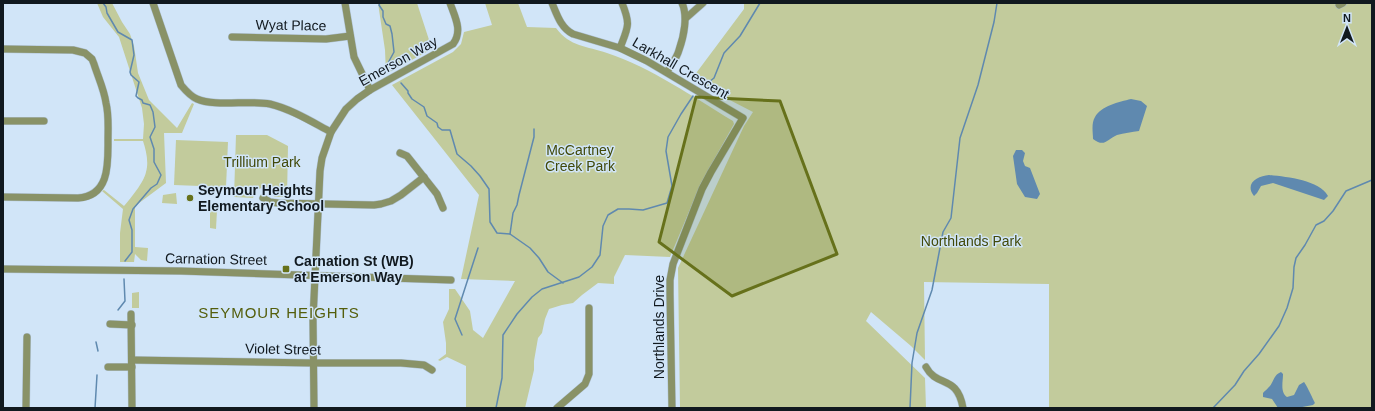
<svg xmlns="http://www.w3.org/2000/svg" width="1375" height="411" viewBox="0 0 1375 411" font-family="Helvetica,sans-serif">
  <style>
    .green { fill: #c2cb9c }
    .water { fill: #5f89af }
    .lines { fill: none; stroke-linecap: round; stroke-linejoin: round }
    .stream { stroke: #5f89af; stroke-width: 1.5 }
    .minor-casing { stroke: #aec0d1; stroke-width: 8 }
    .minor { stroke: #899267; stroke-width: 7 }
    .marked { fill: #66711b; fill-opacity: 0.2; stroke: #66711b; stroke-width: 3; stroke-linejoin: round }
    .poi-dot { fill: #66711b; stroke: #d1e5f8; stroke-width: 1.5 }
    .labels { text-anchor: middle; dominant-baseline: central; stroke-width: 3; stroke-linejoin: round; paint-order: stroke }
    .street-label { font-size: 14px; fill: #11191f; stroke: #d1e5f8 }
    .park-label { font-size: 14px; fill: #414909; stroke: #d1e5f8 }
    .poi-label { font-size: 14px; font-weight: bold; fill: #11191f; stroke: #d1e5f8; text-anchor: start }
    .neighbourhood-label { font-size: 15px; letter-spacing: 1px; fill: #545e0c; stroke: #d1e5f8 }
  </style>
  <rect width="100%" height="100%" fill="#d1e5f8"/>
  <!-- green -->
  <g class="green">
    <path d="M 97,3 L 112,3 L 122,22 L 130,34 L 134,46 L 138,73 L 149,100 L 177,128 L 192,103 L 194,104 L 182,133 L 164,133 L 166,183 L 135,206 L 135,247 L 148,248 L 147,261 L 141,260 L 135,254 L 134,262 L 120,262 L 120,233 L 123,209 L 102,191 L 104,190 L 124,206 C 131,198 144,182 146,172 C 149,162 146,150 143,141 L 114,141 L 114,139 L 143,139 L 144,124 L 142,108 L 119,37 L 103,17 Z"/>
    <polygon points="378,3 417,3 432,49 386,74 385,50"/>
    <path d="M 485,3 L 518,3 L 527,27 L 556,28 C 570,47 587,46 607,53 C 652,68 693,97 733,121 L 734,124 L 701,183 L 670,257 L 625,255 L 614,277 L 614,284 L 598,283 L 582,295 L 573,303 L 562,305 L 549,309 L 545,319 L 542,333 L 538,338 L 534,361 L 534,370 L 525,408 L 466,408 L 466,366 L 447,357 L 440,361 L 438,360 L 446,354 L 446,343 L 443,322 L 449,309 L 449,289 L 455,289 L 470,311 L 473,330 L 483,338 L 515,281 L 461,279 L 479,195 L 392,85 L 453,52 L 461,44 L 464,32 L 492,25 Z"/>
    <polygon points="744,3 1372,3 1372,408 1049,408 1049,284 924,282 925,360 911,346 871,312 866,321 925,378 926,408 680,408 678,268 744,126 753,112 691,80 744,9"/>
    <path d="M 236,135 L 267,135 L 288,146 L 287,197 L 275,197 C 268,192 266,185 256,190 L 253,198 L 234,197 Z"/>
    <polygon points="176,140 228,142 226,187 174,185"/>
    <polygon points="176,193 177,204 162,203 163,195"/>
    <polygon points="210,210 217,210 216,229 210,228"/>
    <polygon points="139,292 139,308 132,308 132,293"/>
  </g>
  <!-- water -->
  <g class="water">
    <path d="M 1131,99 L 1141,101 L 1147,106 L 1139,131 C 1132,132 1124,133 1117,135 C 1107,139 1105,148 1093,139 C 1093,133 1091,123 1095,117 C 1101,106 1119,102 1131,99 Z"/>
    <polygon points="1016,150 1022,150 1025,153 1023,161 1025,166 1030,168 1040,194 1037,199 1025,197 1017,184 1013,156"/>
    <path d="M 1269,175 C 1287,177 1319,180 1328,196 L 1324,200 L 1273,183 L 1261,186 L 1257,193 L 1254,196 C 1244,183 1258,176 1269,175 Z"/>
    <path d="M 1281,372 L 1283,374 C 1283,382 1280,392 1287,397 L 1294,395 L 1299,385 L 1304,382 C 1306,384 1314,401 1315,403 L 1313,405 L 1297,408 L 1278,408 L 1272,399 L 1263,397 L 1263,393 C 1264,391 1267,390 1268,388 C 1274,383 1273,375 1281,372 Z"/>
  </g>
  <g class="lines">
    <!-- stream -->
    <g class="stream">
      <polyline points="103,3 106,7 107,13 118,32 132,40 134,55 130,72 131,75 139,82 136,96 138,98 142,100 143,103 150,105 153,112 155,127 150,137 154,149 154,162 161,175 157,184 151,188 133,209 129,220 132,230 132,252 125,261"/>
      <polyline points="380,3 379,5 383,11 383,17 386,24 390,26 392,34 394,52 388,63 392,70"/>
      <polyline points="401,83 408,91 408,93 412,99 424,107 427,116 437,123 438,127 442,130 450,130 457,154 471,166 480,176 489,189 490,222 497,233 510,234 530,248 539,258 548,272 563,283"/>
      <polyline points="704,86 714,78 724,53 740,36 760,3"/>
      <polyline points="510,234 513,213 517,205 519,195 534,137 534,129"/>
      <polyline points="118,310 125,301 124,279"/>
      <polyline points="462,335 455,319 478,248"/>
      <polyline points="96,342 98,351"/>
      <polyline points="95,408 97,375"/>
      <polyline points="496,408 502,378 503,335 517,314 532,297 542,289 579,277 592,267 600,255 603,226 608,215 618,209 629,209 643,210 667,203 672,186 666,151 668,137 681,114 693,96"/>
      <polyline points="910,408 912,363 917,333 932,290 943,232 951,218 960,138 978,85 994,22 997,3"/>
      <polyline points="1213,408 1235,385 1244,371 1259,354 1279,326 1287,308 1293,288 1294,267 1296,258 1305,245 1316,225 1324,221 1333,211 1346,191 1372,180"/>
    </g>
    <defs>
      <g id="minor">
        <path d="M 153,3 L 181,85 C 186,91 190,96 197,99 C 215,107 248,100 270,104 C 291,109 312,122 331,132"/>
        <polyline points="345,3 354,57 370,90"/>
        <path d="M 552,3 C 557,15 561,28 573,34 L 620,48 L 647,61 L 743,118 L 711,172 L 702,189 L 673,264 L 670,280 L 670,294 L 672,408"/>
        <polyline points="1339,5 1343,3"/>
        <polyline points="686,18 703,3"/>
        <polyline points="232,37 326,39 350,36"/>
        <path d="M 620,48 C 628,27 631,25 622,3"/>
        <path d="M 3,49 L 73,50 L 85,53 L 92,59 L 94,64 C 98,77 104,89 106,103 C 109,115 108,127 108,140 C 108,163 110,196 78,198 L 3,197"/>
        <path d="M 667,72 C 671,65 677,58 679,50 C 684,36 688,16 682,3"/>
        <polyline points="3,121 44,121"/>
        <polyline points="400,153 407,156 411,161 437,194 443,208"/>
        <polyline points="263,198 270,202 278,203 374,205 381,204 391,201 401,195 424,177"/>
        <polyline points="3,269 181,271 451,280"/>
        <polyline points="131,314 132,408"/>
        <polyline points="110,324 132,325"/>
        <polyline points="132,360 313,363 401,363 424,365 432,370"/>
        <polyline points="108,367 132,367"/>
        <path d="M 926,367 C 937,388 957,374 963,408"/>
        <polyline points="26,408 27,337"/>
        <path d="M 314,408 L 313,319 L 320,171 L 322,158 L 331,132 L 346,109 L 357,99 L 370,90 L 453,44 C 463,31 455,17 450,3"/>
        <polyline points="557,408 585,384 589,374 589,308"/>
      </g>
    </defs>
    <!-- minor casing -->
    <use href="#minor" class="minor-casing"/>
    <!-- minor -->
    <use href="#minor" class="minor"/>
  </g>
  <!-- marked area -->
  <path class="marked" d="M 696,97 L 780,101 L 837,254 L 732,296 L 659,242 Z"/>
  <!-- markers -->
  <g class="poi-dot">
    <circle cx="190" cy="198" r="4"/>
    <rect x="282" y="265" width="8" height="8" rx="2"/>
  </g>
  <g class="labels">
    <!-- street labels -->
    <g class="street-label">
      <text transform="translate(291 25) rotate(1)">Wyat Place</text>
      <text transform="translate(398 61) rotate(-29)">Emerson Way</text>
      <text transform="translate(681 68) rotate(30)">Larkhall Crescent</text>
      <text transform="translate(216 259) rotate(1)">Carnation Street</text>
      <text transform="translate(659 327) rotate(-90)">Northlands Drive</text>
      <text transform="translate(283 349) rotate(1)">Violet Street</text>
    </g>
    <!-- park labels -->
    <g class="park-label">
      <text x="580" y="150">McCartney<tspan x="580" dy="16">Creek Park</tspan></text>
      <text x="262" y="162">Trillium Park</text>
      <text x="971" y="241">Northlands Park</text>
    </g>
    <!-- poi labels -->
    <g class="poi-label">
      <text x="198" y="190">Seymour Heights<tspan x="198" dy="16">Elementary School</tspan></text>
      <text x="294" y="261">Carnation St (WB)<tspan x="294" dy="16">at Emerson Way</tspan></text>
    </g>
    <!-- neighbourhood labels -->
    <g class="neighbourhood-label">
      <text x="279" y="312">SEYMOUR HEIGHTS</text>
    </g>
  </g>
  <!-- border -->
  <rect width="1375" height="411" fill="none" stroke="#11191f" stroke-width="8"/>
  <!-- north arrow -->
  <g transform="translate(1347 28)" stroke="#d1e5f8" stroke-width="3" paint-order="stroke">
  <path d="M0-3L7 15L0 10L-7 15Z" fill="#11191f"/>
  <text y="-6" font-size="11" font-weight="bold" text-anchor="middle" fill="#11191f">N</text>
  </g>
</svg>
